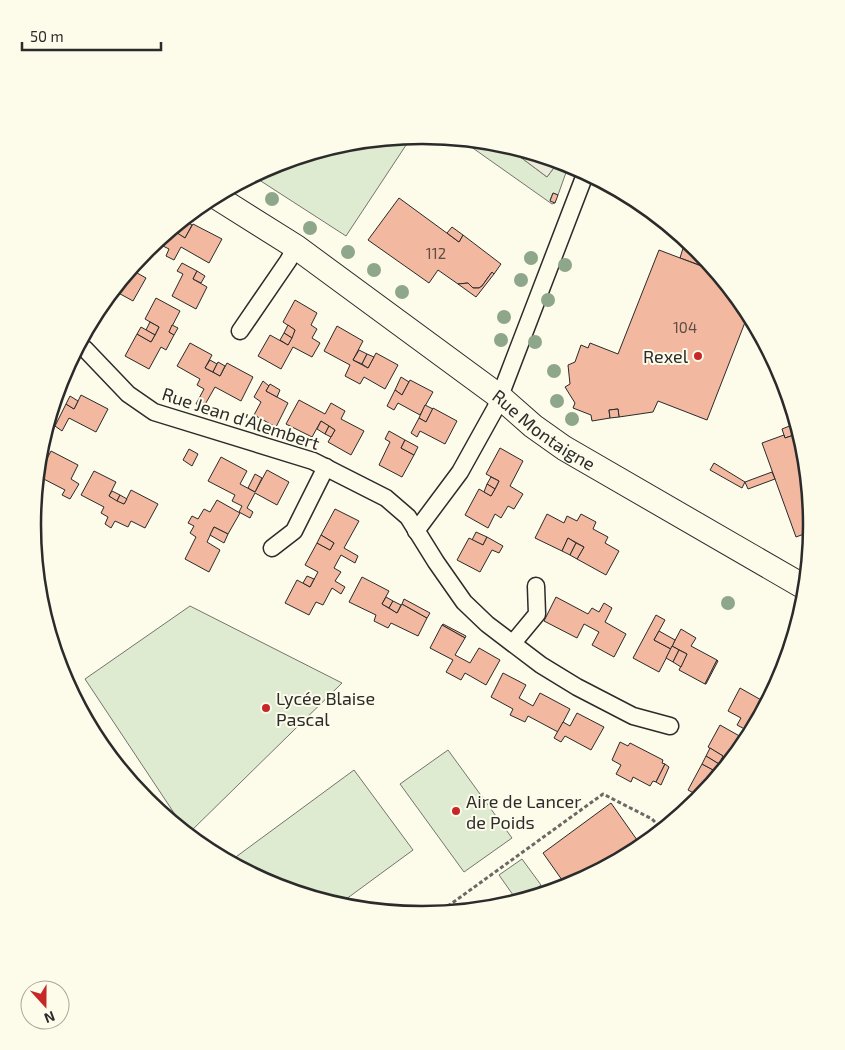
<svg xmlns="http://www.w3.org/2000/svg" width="845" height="1050" viewBox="0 0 845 1050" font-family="'Exo 2',sans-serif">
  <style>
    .green { fill: #deebd1; stroke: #74746e }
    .parking { fill: #eceadb; stroke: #74746e }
    .building { fill: #f2b8a0; stroke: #2b2b2b }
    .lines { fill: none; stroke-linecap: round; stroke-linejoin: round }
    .street-casing { stroke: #2b2b2b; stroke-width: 19 }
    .secondary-casing { stroke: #2b2b2b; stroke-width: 26 }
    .path { stroke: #6a6964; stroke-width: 3; stroke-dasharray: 4 2.5; stroke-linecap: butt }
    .street { stroke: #fdfbea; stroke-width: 16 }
    .secondary { stroke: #fdfbea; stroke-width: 24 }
    .tree { fill: #8ea78a }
    .poi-dot { fill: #c62828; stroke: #fdfbea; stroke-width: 2 }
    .labels { text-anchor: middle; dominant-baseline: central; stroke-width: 4; stroke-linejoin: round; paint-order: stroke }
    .number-label { font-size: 15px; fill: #5d4e48 }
    .poi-label { font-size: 18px; fill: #2b2b2b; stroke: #fdfbea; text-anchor: start }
    .street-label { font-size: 18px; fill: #2b2b2b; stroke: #fdfbea }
    .rim { fill: none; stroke: #2b2b2b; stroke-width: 2.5 }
  </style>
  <rect width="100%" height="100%" fill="#fdfbea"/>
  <!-- green -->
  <g class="green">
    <polygon points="412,136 346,236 253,176 274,165 347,142"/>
    <polygon points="460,139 503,144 547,177 559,161 569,164 558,195 553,193 550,200 555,203 552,204"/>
    <polygon points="190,606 342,683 188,834 85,679"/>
    <polygon points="448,750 512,838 464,872 400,784"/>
    <polygon points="354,770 413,850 338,905 273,885 229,862"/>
    <polygon points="522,859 541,885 518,902 499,875"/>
  </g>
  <!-- parking -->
  <polygon class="parking" points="503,144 559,161 547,177"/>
  <!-- building -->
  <g class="building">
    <polygon points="553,193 558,195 555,203 550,201"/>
    <polygon points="399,198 459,242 463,235 501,264 494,274 492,272 482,286 479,288 473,288 468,283 458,284 438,270 429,283 368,240"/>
    <polygon points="183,220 185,221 178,234 171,229"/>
    <polygon points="185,221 192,225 185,238 178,234"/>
    <polygon points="193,224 222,239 209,263 181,247 174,260 166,256 169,249 163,246 166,240 162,237 171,229 185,238"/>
    <polygon points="452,227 463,235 459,242 447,233"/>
    <polygon points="162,237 166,240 163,246 156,242"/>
    <polygon points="684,245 700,252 707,260 705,267 680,258"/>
    <polygon points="659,250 717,272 749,312 707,420 658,401 653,412 619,417 618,409 609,410 610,418 592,421 591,415 573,408 575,403 565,387 570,384 568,365 575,362 581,345 588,348 590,343 618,354"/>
    <polygon points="182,263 197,271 193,279 207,287 196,309 172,296 183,274 177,271"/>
    <polygon points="130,269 146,278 133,301 113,290"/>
    <polygon points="197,271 205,276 201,283 193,279"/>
    <polygon points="492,272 494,274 476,297 458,284 468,283 473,288 479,288 482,286"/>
    <polygon points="156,298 180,311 169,332 174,335 166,350 161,347 149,369 125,356 137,334 151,342 155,335 159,327 145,319"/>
    <polygon points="295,300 317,313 311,325 317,329 312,338 320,343 312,357 293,347 281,369 258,356 270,335 288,345 295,330 283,322"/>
    <polygon points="150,322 159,327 155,335 146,330"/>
    <polygon points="172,325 178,328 174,335 169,332"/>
    <polygon points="288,325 295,330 292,338 284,333"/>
    <polygon points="337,326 363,341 353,360 368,368 376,353 398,365 385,389 364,377 360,384 345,376 350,365 324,351"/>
    <polygon points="141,327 155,335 151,342 137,334"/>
    <polygon points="284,333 292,338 288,345 280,340"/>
    <polygon points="190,343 212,355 205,368 220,376 227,363 253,377 241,401 215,387 203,408 196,404 204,389 197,385 200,379 177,366"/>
    <polygon points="359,350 367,354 362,364 353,360"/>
    <polygon points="367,354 374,357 368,368 362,364"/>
    <polygon points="210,360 217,364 213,372 205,368"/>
    <polygon points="218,362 225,366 220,376 213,372"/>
    <polygon points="65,370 72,374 60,397 56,395"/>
    <polygon points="401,377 409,382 402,395 395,390"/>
    <polygon points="410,380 433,392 420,415 398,403 394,410 387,406 395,390 402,395"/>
    <polygon points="263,381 269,386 266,391 288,403 276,427 254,415 261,402 254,397"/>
    <polygon points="270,384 280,390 277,397 266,391"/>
    <polygon points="81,395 108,409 96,432 69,418 62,431 55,426 66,404 74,409"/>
    <polygon points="70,396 78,401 74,409 66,404"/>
    <polygon points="299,400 325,414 331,403 345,411 341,419 364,431 351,455 328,442 335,430 321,421 312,437 286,424"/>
    <polygon points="425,405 433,409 426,422 419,418"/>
    <polygon points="433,408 457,421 445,444 420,431 417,437 411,433 419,418 426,422"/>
    <polygon points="618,409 619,417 610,418 609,410"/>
    <polygon points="321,421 329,426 325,434 317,429"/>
    <polygon points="797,423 800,433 785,438 782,429"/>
    <polygon points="329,426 335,430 331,437 325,434"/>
    <polygon points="389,431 405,440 401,448 414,455 402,477 379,465 390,442 385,439"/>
    <polygon points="800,433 805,449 812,525 812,531 796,537 762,443 784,435 785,438"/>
    <polygon points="405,440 418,447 414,455 401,448"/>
    <polygon points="500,448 523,461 510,486 523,494 514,509 508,506 501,518 495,514 488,528 465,515 479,489 491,496 495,489 499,481 486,474"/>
    <polygon points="189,449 198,454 192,466 183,460"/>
    <polygon points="51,451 78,465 71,479 79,484 70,499 62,495 65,490 38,476"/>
    <polygon points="221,457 247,471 240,484 255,492 267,470 289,482 277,505 255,493 247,508 253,512 250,518 239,512 242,506 232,501 235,495 208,481"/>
    <polygon points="714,463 745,482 742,488 710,470"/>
    <polygon points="94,471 116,482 109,496 124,504 131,490 158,504 145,528 131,521 128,527 115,521 111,528 105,524 108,517 101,513 104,507 81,495"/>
    <polygon points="772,472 775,479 748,489 745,482"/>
    <polygon points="255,474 262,478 255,492 248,488"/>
    <polygon points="491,477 499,481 495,489 487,484"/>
    <polygon points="487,484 495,489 491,496 484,492"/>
    <polygon points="112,491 120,495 117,501 109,496"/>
    <polygon points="120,495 127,499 124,504 117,501"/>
    <polygon points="217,500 240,513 228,534 214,527 207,542 220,550 209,572 185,559 196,537 190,533 194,526 188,523 192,516 198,519 204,509 210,512"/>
    <polygon points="335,509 359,521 344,548 358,556 355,563 341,555 334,568 341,572 335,581 345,587 341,594 332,588 323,605 316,602 309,615 285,603 297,580 310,587 318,572 305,565 317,543 330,550 334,543 321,535"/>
    <polygon points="547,514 564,523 567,516 577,521 581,514 596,522 593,529 608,537 605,543 619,551 606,575 577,559 584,547 568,538 562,551 535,538"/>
    <polygon points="214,527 228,534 224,543 210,535"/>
    <polygon points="476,532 487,537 483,545 472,540"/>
    <polygon points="321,535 334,543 330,550 317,543"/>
    <polygon points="487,537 503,546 499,553 492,550 480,572 457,560 469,538 483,545"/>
    <polygon points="568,538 576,543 570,555 562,551"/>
    <polygon points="576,543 584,547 577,559 570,555"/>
    <polygon points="307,576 314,579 310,587 303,583"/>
    <polygon points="362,577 389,591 382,604 397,613 402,604 427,618 418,636 391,623 388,628 374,621 376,615 349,602"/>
    <polygon points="386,597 393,601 389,608 382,604"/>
    <polygon points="556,597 588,614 592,608 599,612 604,603 612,608 605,622 626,634 614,657 592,645 599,632 584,624 577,638 544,621"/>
    <polygon points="404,599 430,613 427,618 402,604"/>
    <polygon points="393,601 401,605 397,613 389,608"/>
    <polygon points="656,615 665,620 654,640 671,649 659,672 633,658"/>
    <polygon points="443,624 466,636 465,638 442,625"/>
    <polygon points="442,625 465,638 455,655 470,663 479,648 500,660 486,685 465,673 461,680 446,672 453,660 430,648"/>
    <polygon points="681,629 696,638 691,646 717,660 705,684 679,670 687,654 672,646"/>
    <polygon points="659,631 675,640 671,649 654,640"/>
    <polygon points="672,646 679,650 673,662 666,658"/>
    <polygon points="679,650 687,654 681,667 673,662"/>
    <polygon points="717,660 718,661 706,684 705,684"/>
    <polygon points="503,673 526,685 519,698 533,706 540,693 570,709 558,732 528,716 525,722 510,715 513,709 491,697"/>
    <polygon points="740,688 763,701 751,723 755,725 752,733 737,725 741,718 728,711"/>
    <polygon points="577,713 604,727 591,750 565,736 561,742 554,738 563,722 570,726"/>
    <polygon points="720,725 743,738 731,760 701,797 688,790 702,764 715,771 723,756 708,747"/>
    <polygon points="620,742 628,746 630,743 663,760 662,763 665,764 656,782 653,781 650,786 633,777 631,782 616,774 621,765 612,760"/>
    <polygon points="710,748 723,756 719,764 706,756"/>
    <polygon points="706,756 719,764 715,771 702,764"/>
    <polygon points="665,764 669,767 661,785 656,782"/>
    <polygon points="611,803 642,847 567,887 543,853"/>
  </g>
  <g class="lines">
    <defs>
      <g id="street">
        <polyline points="240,331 288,261 296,247"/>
        <polyline points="78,346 85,349 128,394 154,412 313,461 386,498 408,517 436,562 464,602 487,624 541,665 577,687 633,716 670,726"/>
        <polyline points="416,531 460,472 495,409 586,172"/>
        <polyline points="272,548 294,531 326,467"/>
        <polyline points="513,643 537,614 536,586"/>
      </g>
      <g id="secondary">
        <path id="s1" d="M 215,196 L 296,247 L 500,397 L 533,426 L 564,448 L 806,588"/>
      </g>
    </defs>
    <!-- street casing -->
    <use href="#street" class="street-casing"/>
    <!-- secondary casing -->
    <use href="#secondary" class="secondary-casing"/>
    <!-- path -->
    <polyline class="path" points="437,914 603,794 652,819 663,830"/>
    <!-- street -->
    <use href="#street" class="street"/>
    <!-- secondary -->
    <use href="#secondary" class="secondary"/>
  </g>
  <!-- trees -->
  <g class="tree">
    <circle cx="272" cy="199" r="7"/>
    <circle cx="310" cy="228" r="7"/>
    <circle cx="348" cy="252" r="7"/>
    <circle cx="531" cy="258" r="7"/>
    <circle cx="565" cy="265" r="7"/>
    <circle cx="374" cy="270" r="7"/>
    <circle cx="521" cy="280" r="7"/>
    <circle cx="402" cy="292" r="7"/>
    <circle cx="548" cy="300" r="7"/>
    <circle cx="504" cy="317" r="7"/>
    <circle cx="501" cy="340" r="7"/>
    <circle cx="535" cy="342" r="7"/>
    <circle cx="554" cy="371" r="7"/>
    <circle cx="557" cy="401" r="7"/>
    <circle cx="572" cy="419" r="7"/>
    <circle cx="728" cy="603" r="7"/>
  </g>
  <!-- markers -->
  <g class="poi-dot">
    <circle cx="698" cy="356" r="5"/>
    <circle cx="266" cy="708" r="5"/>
    <circle cx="456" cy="811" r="5"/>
  </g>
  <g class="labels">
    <!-- number labels -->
    <g class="number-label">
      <text x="436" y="253">112</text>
      <text x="685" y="327">104</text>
    </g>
    <!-- poi labels -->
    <g class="poi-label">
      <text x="688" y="356" text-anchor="end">Rexel</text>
      <text x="276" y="698">Lycée Blaise<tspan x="276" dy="21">Pascal</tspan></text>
      <text x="466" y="801">Aire de Lancer<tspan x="466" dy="21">de Poids</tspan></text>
    </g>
    <!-- street labels -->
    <g class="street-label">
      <text transform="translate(241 418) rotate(18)">Rue Jean d'Alembert</text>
      <text stroke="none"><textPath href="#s1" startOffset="404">Rue Montaigne</textPath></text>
    </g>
  </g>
  <!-- crop -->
  <path d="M0 0H845V1050H0ZM41 525a381 381 0 1 1 762 0a381 381 0 1 1-762 0Z" fill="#fdfbea" fill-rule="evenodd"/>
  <path class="rim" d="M41 525a381 381 0 1 1 762 0a381 381 0 1 1-762 0Z"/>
  <!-- north arrow -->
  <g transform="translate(45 1005) rotate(159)"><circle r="24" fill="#fdfbea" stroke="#a9a89e"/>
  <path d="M0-4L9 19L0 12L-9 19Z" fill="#c62828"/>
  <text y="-8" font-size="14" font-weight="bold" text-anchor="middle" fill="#2b2b2b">N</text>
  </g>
  <!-- scale -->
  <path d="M22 42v8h139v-8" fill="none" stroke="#2b2b2b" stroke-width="2.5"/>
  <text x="30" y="42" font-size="15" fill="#2b2b2b" stroke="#fdfbea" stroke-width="4" paint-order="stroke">50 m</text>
</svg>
